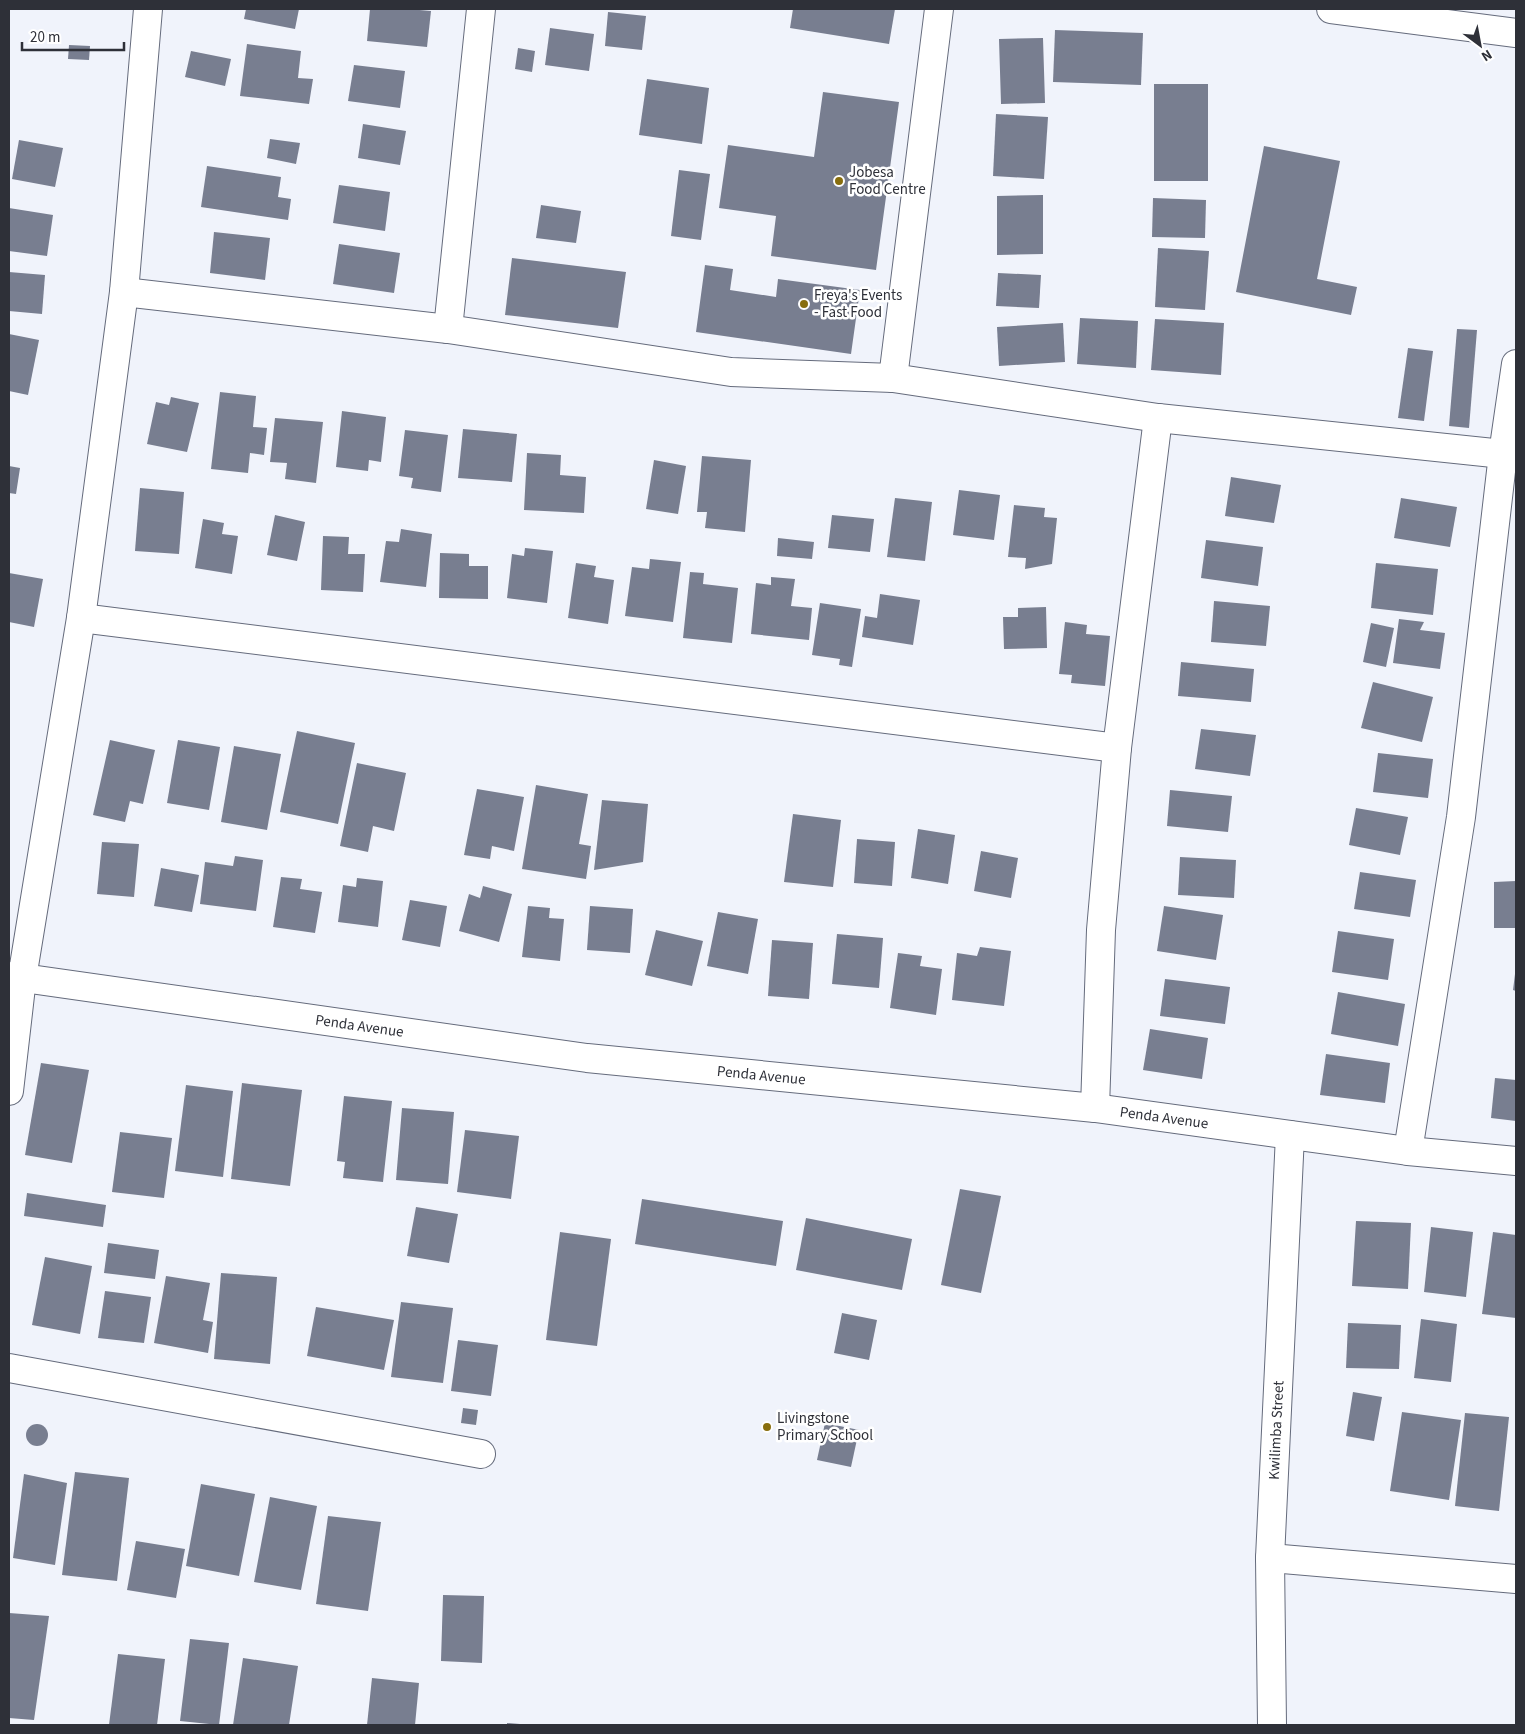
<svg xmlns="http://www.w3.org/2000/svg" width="1525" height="1734" viewBox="0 0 1525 1734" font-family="'Source Sans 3',sans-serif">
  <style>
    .building { fill: #787e90 }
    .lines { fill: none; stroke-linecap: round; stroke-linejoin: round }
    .minor-casing { stroke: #656b7c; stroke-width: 30 }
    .minor { stroke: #fff; stroke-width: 28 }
    .poi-dot { fill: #886e0e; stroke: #fff; stroke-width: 2 }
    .labels { text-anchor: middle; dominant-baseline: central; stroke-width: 5; stroke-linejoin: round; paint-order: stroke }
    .poi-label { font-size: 15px; fill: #2e3038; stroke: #fff; text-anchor: start }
    .street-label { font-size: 15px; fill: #2e3038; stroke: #fff }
  </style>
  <rect width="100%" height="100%" fill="#f0f3fb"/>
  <!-- building -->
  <g class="building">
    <polygon points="246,9 299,9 295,29 244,19"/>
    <polygon points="370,9 408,9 431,11 427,47 367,41"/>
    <polygon points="793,9 895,9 889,44 790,28"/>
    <polygon points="608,12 646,16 642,50 605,46"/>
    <polygon points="550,28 594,34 589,71 545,65"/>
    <polygon points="1055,30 1143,33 1141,85 1053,82"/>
    <polygon points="1043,38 1045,103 1001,104 999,39"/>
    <polygon points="247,44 301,51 298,78 313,79 309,104 240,96"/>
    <polygon points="69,45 90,46 89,60 68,59"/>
    <polygon points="518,48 535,51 532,72 515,69"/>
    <polygon points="191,51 231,59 225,86 185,77"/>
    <polygon points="354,65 405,71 400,108 348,101"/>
    <polygon points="647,79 709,88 702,144 639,135"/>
    <rect x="1154" y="84" width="54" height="97"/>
    <polygon points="823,92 899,102 876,270 771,256 776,216 719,208 728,145 814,157"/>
    <polygon points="996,114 1048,117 1044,179 993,176"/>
    <polygon points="363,124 406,131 400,165 358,158"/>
    <polygon points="270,139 300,143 296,164 267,158"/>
    <polygon points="19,140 63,148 55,187 12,179"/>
    <polygon points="1264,146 1340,161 1317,279 1357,287 1351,315 1236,292"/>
    <polygon points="207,166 281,177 278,197 291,199 288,220 201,207"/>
    <polygon points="679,170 710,174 701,240 671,236"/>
    <polygon points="339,185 390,192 385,231 333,223"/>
    <polygon points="1043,195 1043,254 997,255 997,196"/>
    <polygon points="1153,198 1206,200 1205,238 1152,237"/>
    <polygon points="541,205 581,211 576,243 536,238"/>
    <polygon points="9,208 53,215 47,256 9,251"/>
    <polygon points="214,232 270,238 265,280 210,273"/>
    <polygon points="339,244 400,253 394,293 333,284"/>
    <polygon points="1158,248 1209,251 1205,310 1155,307"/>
    <polygon points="512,258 626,272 618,328 505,315"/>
    <polygon points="705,265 733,269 730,290 776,297 778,279 860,290 851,354 696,332"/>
    <polygon points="9,272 45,275 42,314 9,311"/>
    <polygon points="998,273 1041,275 1039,308 996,306"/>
    <polygon points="1080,318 1138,321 1136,368 1077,364"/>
    <polygon points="1155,319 1224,323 1221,375 1151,370"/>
    <polygon points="1063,323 1065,362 999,366 997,327"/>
    <polygon points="1457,329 1477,330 1469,428 1449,426"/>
    <polygon points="9,334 39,340 28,395 9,391"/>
    <polygon points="1408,348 1433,351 1424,421 1398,418"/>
    <polygon points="220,392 256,396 253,427 267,428 264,455 250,453 248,473 211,469"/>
    <polygon points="171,397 199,403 187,452 147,444 156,402 169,405"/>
    <polygon points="342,411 386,417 381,462 369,460 368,471 336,467"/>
    <polygon points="275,418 323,422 316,483 285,479 287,463 270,462"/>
    <polygon points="463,429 517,434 512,482 458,478"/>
    <polygon points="405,430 448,435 441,492 411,488 413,478 399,476"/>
    <polygon points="527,453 561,455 560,475 586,477 584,513 524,510"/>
    <polygon points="702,456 751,460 745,532 705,528 707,512 697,512"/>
    <polygon points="654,460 686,466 678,514 646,509"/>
    <polygon points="9,466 20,468 16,494 9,493"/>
    <polygon points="1231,477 1281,485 1274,523 1225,516"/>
    <polygon points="140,488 184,492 179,554 135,551"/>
    <polygon points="959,490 1000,495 994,540 953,535"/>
    <polygon points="895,498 932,502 925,561 887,557"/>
    <polygon points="1401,498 1457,507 1450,547 1394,538"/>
    <polygon points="1014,505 1045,508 1044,517 1057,518 1052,564 1025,569 1026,558 1008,557"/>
    <polygon points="275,515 305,522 297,561 267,555"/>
    <polygon points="832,515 874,519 870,552 828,548"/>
    <polygon points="203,519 224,523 222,534 238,536 232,574 195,568"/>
    <polygon points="401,529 432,534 426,587 380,582 386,541 399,542"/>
    <polygon points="323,536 349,537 348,554 365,554 363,592 321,590"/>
    <polygon points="778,538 814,542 812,559 777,556"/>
    <polygon points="1206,540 1263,547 1258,586 1201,578"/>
    <polygon points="525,548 553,551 547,603 507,598 512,554 524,556"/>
    <polygon points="440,553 469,554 469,566 488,566 488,599 439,598"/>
    <polygon points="650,559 681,562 673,622 625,616 632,567 649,569"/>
    <polygon points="576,563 596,566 594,577 614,580 608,624 568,618"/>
    <polygon points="1376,563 1438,569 1433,615 1371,608"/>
    <polygon points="690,572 704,573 703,584 738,588 732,643 683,638"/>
    <polygon points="9,573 43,579 34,627 9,622"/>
    <polygon points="771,577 795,579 791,606 812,608 809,640 751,634 756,583 771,585"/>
    <polygon points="880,594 920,600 913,645 862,637 865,616 877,618"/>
    <polygon points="1214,601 1270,606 1266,646 1211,642"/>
    <polygon points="820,603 861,609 852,667 839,665 840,659 812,655"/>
    <polygon points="1046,607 1047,648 1004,649 1003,617 1018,617 1018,608"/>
    <polygon points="1399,619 1424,622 1420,630 1445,633 1440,669 1393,663"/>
    <polygon points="1065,622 1087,625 1086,634 1110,636 1105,686 1071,683 1072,675 1059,674"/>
    <polygon points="1371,623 1394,628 1386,667 1363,662"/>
    <polygon points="1181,662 1254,669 1251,702 1178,696"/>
    <polygon points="1373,682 1433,697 1422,742 1361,728"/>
    <polygon points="1201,729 1256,735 1250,776 1195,769"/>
    <polygon points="297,731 355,743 338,824 280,812"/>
    <polygon points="110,740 155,750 143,804 130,801 125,822 93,815"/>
    <polygon points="178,740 220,747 209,810 167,803"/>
    <polygon points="234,746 281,754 267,830 221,822"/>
    <polygon points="1378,753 1433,759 1428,798 1373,792"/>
    <polygon points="357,763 406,773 394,831 373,826 368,852 340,846"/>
    <polygon points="536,785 588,794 579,844 591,846 586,879 522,869"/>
    <polygon points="477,789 524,797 514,851 492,846 490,859 464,855"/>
    <polygon points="1170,790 1232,796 1228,832 1167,826"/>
    <polygon points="602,800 648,804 643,862 594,870"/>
    <polygon points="1356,808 1408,817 1400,855 1349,845"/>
    <polygon points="793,814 841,820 833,887 784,882"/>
    <polygon points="918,829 955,835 948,884 911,878"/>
    <polygon points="857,839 895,842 892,886 854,883"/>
    <polygon points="102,842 139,844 134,897 97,894"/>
    <polygon points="981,851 1018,858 1011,898 974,891"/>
    <polygon points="235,856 263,860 256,911 200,904 205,862 233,866"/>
    <polygon points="1180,857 1236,860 1234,898 1178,895"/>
    <polygon points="161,868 199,875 192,912 154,906"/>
    <polygon points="1360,872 1416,880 1410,917 1354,909"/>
    <polygon points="281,877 302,879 300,889 322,892 315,933 273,927"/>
    <polygon points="357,878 383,881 378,927 338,922 343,885 356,887"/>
    <polygon points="1516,881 1516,928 1494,928 1494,882"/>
    <polygon points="483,886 512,894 499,942 459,931 469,894 480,898"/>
    <polygon points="410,900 447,906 440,947 402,940"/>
    <polygon points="528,906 550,908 549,918 564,919 560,961 522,957"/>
    <polygon points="590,906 633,909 630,953 587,950"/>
    <polygon points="1164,906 1223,915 1216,960 1157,951"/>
    <polygon points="718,912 758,919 748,974 707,966"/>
    <polygon points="656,930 703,941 692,986 645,975"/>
    <polygon points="1338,931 1394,939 1388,980 1332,972"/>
    <polygon points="837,934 883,938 879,988 832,984"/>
    <polygon points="772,940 813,943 809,999 768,996"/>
    <polygon points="980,947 1011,951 1004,1006 952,1000 957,953 977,956"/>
    <polygon points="898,953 922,956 920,966 942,969 936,1015 890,1008"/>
    <polygon points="1515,974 1516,974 1516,991 1513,990"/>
    <polygon points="1165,979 1230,987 1225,1024 1160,1016"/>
    <polygon points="1338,992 1405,1004 1398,1046 1331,1034"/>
    <polygon points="1150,1029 1208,1038 1202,1079 1143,1070"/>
    <polygon points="1326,1054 1390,1063 1385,1103 1320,1095"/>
    <polygon points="41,1063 89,1070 72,1163 25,1155"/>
    <polygon points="1495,1078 1516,1080 1516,1121 1491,1118"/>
    <polygon points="242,1083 302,1090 290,1186 231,1179"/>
    <polygon points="186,1085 233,1091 223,1177 175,1171"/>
    <polygon points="344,1096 392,1101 383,1182 343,1178 345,1162 337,1161"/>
    <polygon points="402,1108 454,1112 448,1184 396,1180"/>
    <polygon points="465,1130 519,1136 511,1199 457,1192"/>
    <polygon points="120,1132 172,1138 164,1198 112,1192"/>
    <polygon points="960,1189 1001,1196 981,1293 941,1285"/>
    <polygon points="27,1193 106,1205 103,1227 24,1216"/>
    <polygon points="642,1199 783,1221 776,1266 635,1244"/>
    <polygon points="416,1207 458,1214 449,1263 407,1256"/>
    <polygon points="806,1218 912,1239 902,1290 796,1270"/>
    <polygon points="1356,1221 1411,1223 1408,1289 1352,1286"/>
    <polygon points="1431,1227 1473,1232 1466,1297 1424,1292"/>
    <polygon points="560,1232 611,1239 597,1346 546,1340"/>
    <polygon points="1493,1232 1516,1235 1516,1318 1482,1314"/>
    <polygon points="108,1243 159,1250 155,1279 104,1273"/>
    <polygon points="45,1257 92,1266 80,1334 32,1325"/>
    <polygon points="221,1273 277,1277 270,1364 214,1359"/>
    <polygon points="166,1276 210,1283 203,1320 213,1322 208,1353 154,1343"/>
    <polygon points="105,1291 151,1297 144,1343 98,1338"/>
    <polygon points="401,1302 453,1308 443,1383 391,1377"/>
    <polygon points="316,1307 394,1320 384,1370 307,1356"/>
    <polygon points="842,1313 877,1320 869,1360 834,1353"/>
    <polygon points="1421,1319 1457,1324 1451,1382 1414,1378"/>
    <polygon points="1348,1323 1401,1325 1399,1369 1346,1368"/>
    <polygon points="458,1340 498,1345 491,1396 451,1391"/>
    <polygon points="1353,1392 1382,1397 1374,1441 1346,1436"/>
    <polygon points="463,1408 478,1410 476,1425 461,1423"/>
    <polygon points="1402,1412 1461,1420 1449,1500 1390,1491"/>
    <polygon points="1465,1413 1509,1417 1499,1511 1455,1506"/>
    <polygon points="825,1423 859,1430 851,1467 817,1460"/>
    <circle cx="37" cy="1435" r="11"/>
    <polygon points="75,1472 129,1478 117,1581 62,1575"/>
    <polygon points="24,1474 67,1483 55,1565 13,1558"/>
    <polygon points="201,1484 255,1494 239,1576 186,1566"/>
    <polygon points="270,1497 317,1506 301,1590 254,1582"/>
    <polygon points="328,1516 381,1522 368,1611 316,1604"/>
    <polygon points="136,1541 185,1549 176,1598 127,1590"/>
    <polygon points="443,1595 484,1596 482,1663 441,1661"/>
    <polygon points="9,1613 49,1616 34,1720 9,1718"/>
    <polygon points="190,1639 229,1643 219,1725 180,1721"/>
    <polygon points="118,1654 165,1659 157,1725 109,1725"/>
    <polygon points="243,1658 298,1666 289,1725 233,1725"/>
    <polygon points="372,1678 419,1683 415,1725 367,1725"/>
    <polygon points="507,1723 520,1724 520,1725 507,1725"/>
  </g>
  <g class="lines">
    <defs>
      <g id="minor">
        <polyline points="1331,9 1516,33"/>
        <polyline points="124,292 448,329 731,372 893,378 1158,418 1503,454"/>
        <polyline points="448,329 481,9"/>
        <polyline points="893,378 939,9"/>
        <polyline points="81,618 1117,748"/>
        <path id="s1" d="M 9,976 L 587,1058 L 1095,1108 L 1408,1151 L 1516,1161"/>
        <polyline points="9,1091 22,978 81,618 124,292 148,9"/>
        <polyline points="1095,1108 1101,930 1117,748 1158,418"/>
        <polyline points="1408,1151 1461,817 1503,454 1516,364"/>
        <polyline points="9,1368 481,1454"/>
        <polyline points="1270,1558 1516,1579"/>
        <path id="s2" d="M 1272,1725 L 1270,1558 L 1290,1135"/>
      </g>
    </defs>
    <!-- minor casing -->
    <use href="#minor" class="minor-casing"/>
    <!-- minor -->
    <use href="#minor" class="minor"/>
  </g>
  <!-- markers -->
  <g class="poi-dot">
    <circle cx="839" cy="181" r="5"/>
    <circle cx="804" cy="304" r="5"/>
    <circle cx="767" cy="1427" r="5"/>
  </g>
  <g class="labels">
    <!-- poi labels -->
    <g class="poi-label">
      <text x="849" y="172">Jobesa<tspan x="849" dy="17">Food Centre</tspan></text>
      <text x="814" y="295">Freya's Events<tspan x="814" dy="17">- Fast Food</tspan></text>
      <text x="777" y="1418">Livingstone<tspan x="777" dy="17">Primary School</tspan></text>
    </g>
    <!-- street labels -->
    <g class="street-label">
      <text stroke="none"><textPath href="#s1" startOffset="354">Penda Avenue</textPath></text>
      <text stroke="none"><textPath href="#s1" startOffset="759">Penda Avenue</textPath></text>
      <text stroke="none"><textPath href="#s1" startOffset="1164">Penda Avenue</textPath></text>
      <text stroke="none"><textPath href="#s2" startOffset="295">Kwilimba Street</textPath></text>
    </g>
  </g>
  <!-- border -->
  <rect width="1525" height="1734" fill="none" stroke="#2e3038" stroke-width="20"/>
  <!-- north arrow -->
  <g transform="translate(1480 45) rotate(148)" stroke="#ffffff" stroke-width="4" paint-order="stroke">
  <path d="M0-4L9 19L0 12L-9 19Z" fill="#2e3038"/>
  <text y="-8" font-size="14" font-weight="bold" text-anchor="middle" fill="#2e3038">N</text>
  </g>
  <!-- scale -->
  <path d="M22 42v8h102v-8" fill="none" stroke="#2e3038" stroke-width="2.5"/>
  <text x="30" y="42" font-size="15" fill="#2e3038" stroke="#ffffff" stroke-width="4" paint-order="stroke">20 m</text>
</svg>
